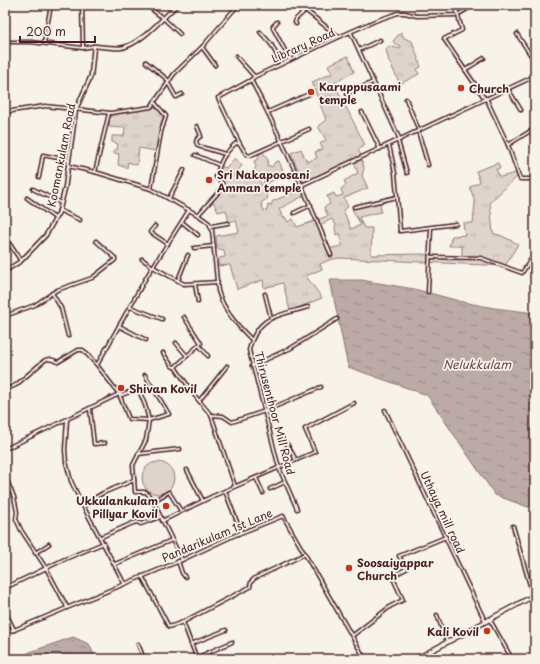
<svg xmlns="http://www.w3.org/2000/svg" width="540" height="664" viewBox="0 0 540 664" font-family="'Playpen Sans',sans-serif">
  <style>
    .grass { fill: url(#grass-tufts); stroke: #947a7c }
    .park { fill: #ded4cc; stroke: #947a7c }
    .water { fill: url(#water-ripples); stroke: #8e7275 }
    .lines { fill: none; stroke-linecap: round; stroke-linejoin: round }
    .minor-casing { stroke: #4a1f2b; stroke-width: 5 }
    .tertiary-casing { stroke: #4a1f2b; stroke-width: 5.5 }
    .trunk-casing { stroke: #4a1f2b; stroke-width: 6 }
    .minor { stroke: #f7f3e8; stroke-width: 2 }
    .tertiary { stroke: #f7f3e8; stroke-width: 2.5 }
    .trunk { stroke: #f7f3e8; stroke-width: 3.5 }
    .poi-dot { fill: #c8321e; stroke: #f7f3e8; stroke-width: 1.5 }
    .labels { text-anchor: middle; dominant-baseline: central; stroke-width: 3.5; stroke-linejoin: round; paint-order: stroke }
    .street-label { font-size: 11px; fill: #4a1f2b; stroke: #f7f3e8 }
    .poi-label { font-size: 11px; font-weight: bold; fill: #4a1f2b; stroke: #f7f3e8; text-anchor: start }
    .water-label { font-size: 12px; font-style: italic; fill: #6c4950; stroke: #f7f3e8 }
  </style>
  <defs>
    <pattern id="grass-tufts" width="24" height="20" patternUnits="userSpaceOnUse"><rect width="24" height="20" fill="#ded4cc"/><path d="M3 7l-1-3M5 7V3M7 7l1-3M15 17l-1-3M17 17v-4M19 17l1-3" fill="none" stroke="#c0b6af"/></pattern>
    <pattern id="water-ripples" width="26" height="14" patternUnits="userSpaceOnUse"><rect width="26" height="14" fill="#bcaaa7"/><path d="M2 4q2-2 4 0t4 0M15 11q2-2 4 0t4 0" fill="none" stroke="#9b8a88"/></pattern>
  </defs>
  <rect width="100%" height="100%" fill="#f7f3e8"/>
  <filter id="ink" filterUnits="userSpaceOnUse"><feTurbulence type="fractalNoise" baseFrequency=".025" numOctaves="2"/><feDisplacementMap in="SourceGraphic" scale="8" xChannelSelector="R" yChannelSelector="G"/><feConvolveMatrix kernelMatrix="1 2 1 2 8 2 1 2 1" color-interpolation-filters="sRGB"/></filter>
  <g filter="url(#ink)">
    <!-- grass -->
    <g class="grass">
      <polygon points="401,32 404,38 412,41 421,67 417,69 419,74 400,84 389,61 386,50 389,46 400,49 401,46 395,44 393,41"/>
      <polygon points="348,56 354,72 334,83 365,145 358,150 361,155 303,182 291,153 301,149 307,162 317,158 315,152 323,149 320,144 326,140 318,126 326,120 312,82 332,73 328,65"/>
      <polygon points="154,105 163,116 159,131 156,151 139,148 137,165 128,162 127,168 118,165 119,154 113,153 114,150 117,150 118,144 112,142 112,136 124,136 125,128 109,127 110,115 153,108"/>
      <polygon points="263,152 268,160 267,165 272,167 275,162 279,161 284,174 264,185 263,183 265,178 264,175 260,174 257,176 268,198 261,203 264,211 267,210 268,204 271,205 273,201 302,189 305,195 279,209 283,218 285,217 288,222 293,219 297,227 315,221 327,249 342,246 340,233 336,235 335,227 336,225 332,219 320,225 319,219 328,216 324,207 330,204 327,196 334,193 336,197 343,195 341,189 346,185 344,181 358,173 354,163 362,160 364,168 362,176 368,188 344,198 348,207 343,210 351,229 361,225 352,209 380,202 381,212 359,217 364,228 372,228 371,255 423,254 448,260 487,259 479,257 462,256 462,246 449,246 452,236 465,235 463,223 473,223 475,203 470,187 480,182 476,171 498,163 500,168 496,169 500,177 516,173 517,177 490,202 493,233 502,236 518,244 505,266 339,258 329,260 320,264 322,269 306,276 322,298 290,311 283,283 264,288 263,280 237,289 230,265 219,266 219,258 225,257 224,250 217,249 216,236 239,232 236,220 229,222 226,210 218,212 213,201 226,186 217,178 220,166 226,168 235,158 242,166 238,170 244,180 253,172 256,167 254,161 259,158 258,155"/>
    </g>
    <!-- park -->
    <circle class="park" cx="158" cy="478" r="16"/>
    <!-- water -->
    <g class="water">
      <polygon points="330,280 361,280 414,289 463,302 494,308 535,313 535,504 528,507 495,495 427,395 348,367"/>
      <polygon points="73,637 89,644 96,659 18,659 30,652"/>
    </g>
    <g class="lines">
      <defs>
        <g id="minor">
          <polyline points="82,5 83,48"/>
          <polyline points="146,5 163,18 180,34"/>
          <polyline points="299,5 339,37"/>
          <polyline points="455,5 462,30 444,39 485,99"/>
          <polyline points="277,22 273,26 273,28 290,60"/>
          <polyline points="296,24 295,22 296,19 306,10"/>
          <polyline points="260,32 271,44 281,63"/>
          <polyline points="351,33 400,140"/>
          <polyline points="517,34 535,62"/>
          <polyline points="5,42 31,42 83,48 94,46"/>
          <polyline points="44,43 51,5"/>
          <polyline points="202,47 215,65"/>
          <polyline points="359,50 380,40"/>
          <polyline points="236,56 254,76"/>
          <polyline points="146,62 169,81"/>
          <polyline points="465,70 484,58"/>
          <path d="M 251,80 C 281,137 307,196 331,255"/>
          <polyline points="168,83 176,97 182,94"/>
          <polyline points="508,89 521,110"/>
          <polyline points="347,94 373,82"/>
          <polyline points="486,98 508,145 520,179 535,179"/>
          <polyline points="406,99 419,131"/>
          <polyline points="5,112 45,106 111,113 151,107 174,74 203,46 238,5"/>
          <polyline points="268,112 309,94"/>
          <polyline points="362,112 380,149"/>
          <polyline points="197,126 201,136 197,139 196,142 198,146 225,154"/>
          <polyline points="418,131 428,165"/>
          <polyline points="398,141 407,173"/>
          <polyline points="240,144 218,98 251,80 254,77 339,37 375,21 398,13 405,13 417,16 457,15 474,5"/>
          <polyline points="389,145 395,173 400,231 456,224"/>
          <polyline points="508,145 535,128"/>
          <polyline points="195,155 219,165"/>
          <path d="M 68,166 L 95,172 L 151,189 L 198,215 L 209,223 L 212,230 L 218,291 C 224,311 237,325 251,339"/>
          <polyline points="95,172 109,113"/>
          <polyline points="39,177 43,155 68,160"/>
          <polyline points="302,185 535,76"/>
          <polyline points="33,189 61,203"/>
          <polyline points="151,189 161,132 166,116 154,102"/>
          <polyline points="27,198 55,218"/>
          <polyline points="169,198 184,170"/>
          <polyline points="354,207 397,197"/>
          <polyline points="59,210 80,220"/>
          <polyline points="294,213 311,205"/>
          <path d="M 198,215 L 223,187 L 222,183 L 216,177 C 221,160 223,155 236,143 L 240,144 L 246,154 L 249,156 L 309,129"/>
          <polyline points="182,222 198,235"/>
          <polyline points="155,226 150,232 168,244"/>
          <polyline points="211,226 228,223"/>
          <polyline points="5,237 21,261"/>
          <polyline points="194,248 214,246"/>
          <polyline points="431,257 481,258 522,273 535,253"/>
          <polyline points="142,259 153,267 184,284 218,282"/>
          <polyline points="178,280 188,255"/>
          <polyline points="195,284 198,302"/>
          <polyline points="428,292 431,228"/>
          <polyline points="52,293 61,308 68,336"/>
          <polyline points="265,294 271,318"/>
          <polyline points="130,307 162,319"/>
          <polyline points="5,316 35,305 57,290 92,278 115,260 115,258 96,241"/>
          <polyline points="184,317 201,343 175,367 195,396 211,415"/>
          <polyline points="119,326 146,340"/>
          <polyline points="176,343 187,356"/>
          <polyline points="199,345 208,356"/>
          <polyline points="163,353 172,366 174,367 175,367"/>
          <polyline points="252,366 291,348 337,319"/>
          <polyline points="145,375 169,414 149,420 145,405 138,388 122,395 119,394 97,365 147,276 189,210"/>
          <path d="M 5,390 L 16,385 L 45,360 C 50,358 53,360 58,362 L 78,350 L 83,350 L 97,365"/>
          <polyline points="199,401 227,366"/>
          <polyline points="90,409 94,444 105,443"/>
          <polyline points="385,410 485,621"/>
          <polyline points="67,420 65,450 66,462 71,481 81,502 124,583"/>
          <polyline points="287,444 296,460"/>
          <polyline points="5,449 119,394 129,419 149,420 146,440 133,465 135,492 146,492 153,501 182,560"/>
          <polyline points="138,454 180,449"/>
          <polyline points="187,470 203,501"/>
          <polyline points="5,476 14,497 17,512 16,519 21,530 46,568 67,607"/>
          <polyline points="256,478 263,493"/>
          <polyline points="235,486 211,415 223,416 232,422 265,411 321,387"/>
          <polyline points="270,489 285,482"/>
          <polyline points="225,491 241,532"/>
          <polyline points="153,501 169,492 181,511"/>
          <polyline points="83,505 103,493 134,480"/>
          <path d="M 297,509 L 279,468 L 249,350 C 257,315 278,316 308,307"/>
          <polyline points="162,521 213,496 315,452 305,429 354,403"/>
          <polyline points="513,526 533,596"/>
          <polyline points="101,537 133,523 137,522 141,524 160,517"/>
          <polyline points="35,553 49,544"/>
          <polyline points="178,561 182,573 185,577"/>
          <polyline points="115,564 172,540"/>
          <polyline points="142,576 169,627 183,622 197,659"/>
          <polyline points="5,588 65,559 104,543"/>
          <polyline points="437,615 447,642"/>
          <polyline points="490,620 512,659"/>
          <polyline points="183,622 250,587 251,582 255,578 305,554"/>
          <polyline points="14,630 182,560 233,536 283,516 365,659"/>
          <polyline points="352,636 391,606 403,600 392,576 406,569 399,556 446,537"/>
          <polyline points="138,644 144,659"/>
          <polyline points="191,644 226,630"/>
          <polyline points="196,658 232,642"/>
          <polyline points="532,659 535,658"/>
        </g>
        <g id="tertiary">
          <path d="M 5,271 L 21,261 L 46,235 L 59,212 L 65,188 L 76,109 L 91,76 L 94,46 C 103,47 111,48 120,48 C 139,46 163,18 177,5"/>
          <polyline points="5,612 14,630 5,631"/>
        </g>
        <polyline id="trunk" points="416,659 535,595"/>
      </defs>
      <!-- minor casing -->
      <use href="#minor" class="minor-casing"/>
      <!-- tertiary casing -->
      <use href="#tertiary" class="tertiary-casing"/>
      <!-- trunk casing -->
      <use href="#trunk" class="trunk-casing"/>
      <!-- minor -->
      <use href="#minor" class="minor"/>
      <!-- tertiary -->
      <use href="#tertiary" class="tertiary"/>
      <!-- trunk -->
      <use href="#trunk" class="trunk"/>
    </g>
  </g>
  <!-- markers -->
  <g class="poi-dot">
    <circle cx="461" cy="88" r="4"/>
    <circle cx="311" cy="92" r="4"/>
    <circle cx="209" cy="180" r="4"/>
    <circle cx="121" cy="388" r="4"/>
    <circle cx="166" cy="506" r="4"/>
    <circle cx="349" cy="568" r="4"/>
    <circle cx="487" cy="631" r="4"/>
  </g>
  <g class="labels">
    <!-- street labels -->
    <g class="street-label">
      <text transform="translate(303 45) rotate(-24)">Library Road</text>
      <text transform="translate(61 155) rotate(-79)">Koomankulam Road</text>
      <text transform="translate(275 413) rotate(75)">Thirusenthoor Mill Road</text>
      <text transform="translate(443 512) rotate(65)">Uthaya mill road</text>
      <text transform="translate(217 535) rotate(-23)">Pandarikulam 1st Lane</text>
    </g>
    <!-- poi labels -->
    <g class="poi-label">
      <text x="319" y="86">Karuppusaami<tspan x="319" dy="13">temple</tspan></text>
      <text x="469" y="88">Church</text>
      <text x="217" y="174">Sri Nakapoosani<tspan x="217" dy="13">Amman temple</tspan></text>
      <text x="129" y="388">Shivan Kovil</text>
      <text x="158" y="500" text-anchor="end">Ukkulankulam<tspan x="158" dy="13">Pillyar Kovil</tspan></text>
      <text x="357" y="562">Soosaiyappar<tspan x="357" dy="13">Church</tspan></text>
      <text x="479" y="631" text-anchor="end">Kali Kovil</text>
    </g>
    <!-- water labels -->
    <g class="water-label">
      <text x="477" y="364">Nelukkulam</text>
    </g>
  </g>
  <!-- margin -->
  <rect width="540" height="664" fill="none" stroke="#f7f3e8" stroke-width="20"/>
  <rect x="10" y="10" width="520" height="644" fill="none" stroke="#4a1f2b" stroke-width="1.5" filter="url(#ink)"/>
  <!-- scale -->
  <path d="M20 36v6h75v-6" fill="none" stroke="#4a1f2b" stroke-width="2"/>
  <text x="26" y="36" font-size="12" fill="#4a1f2b" stroke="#f7f3e8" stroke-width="3" paint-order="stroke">200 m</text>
</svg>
